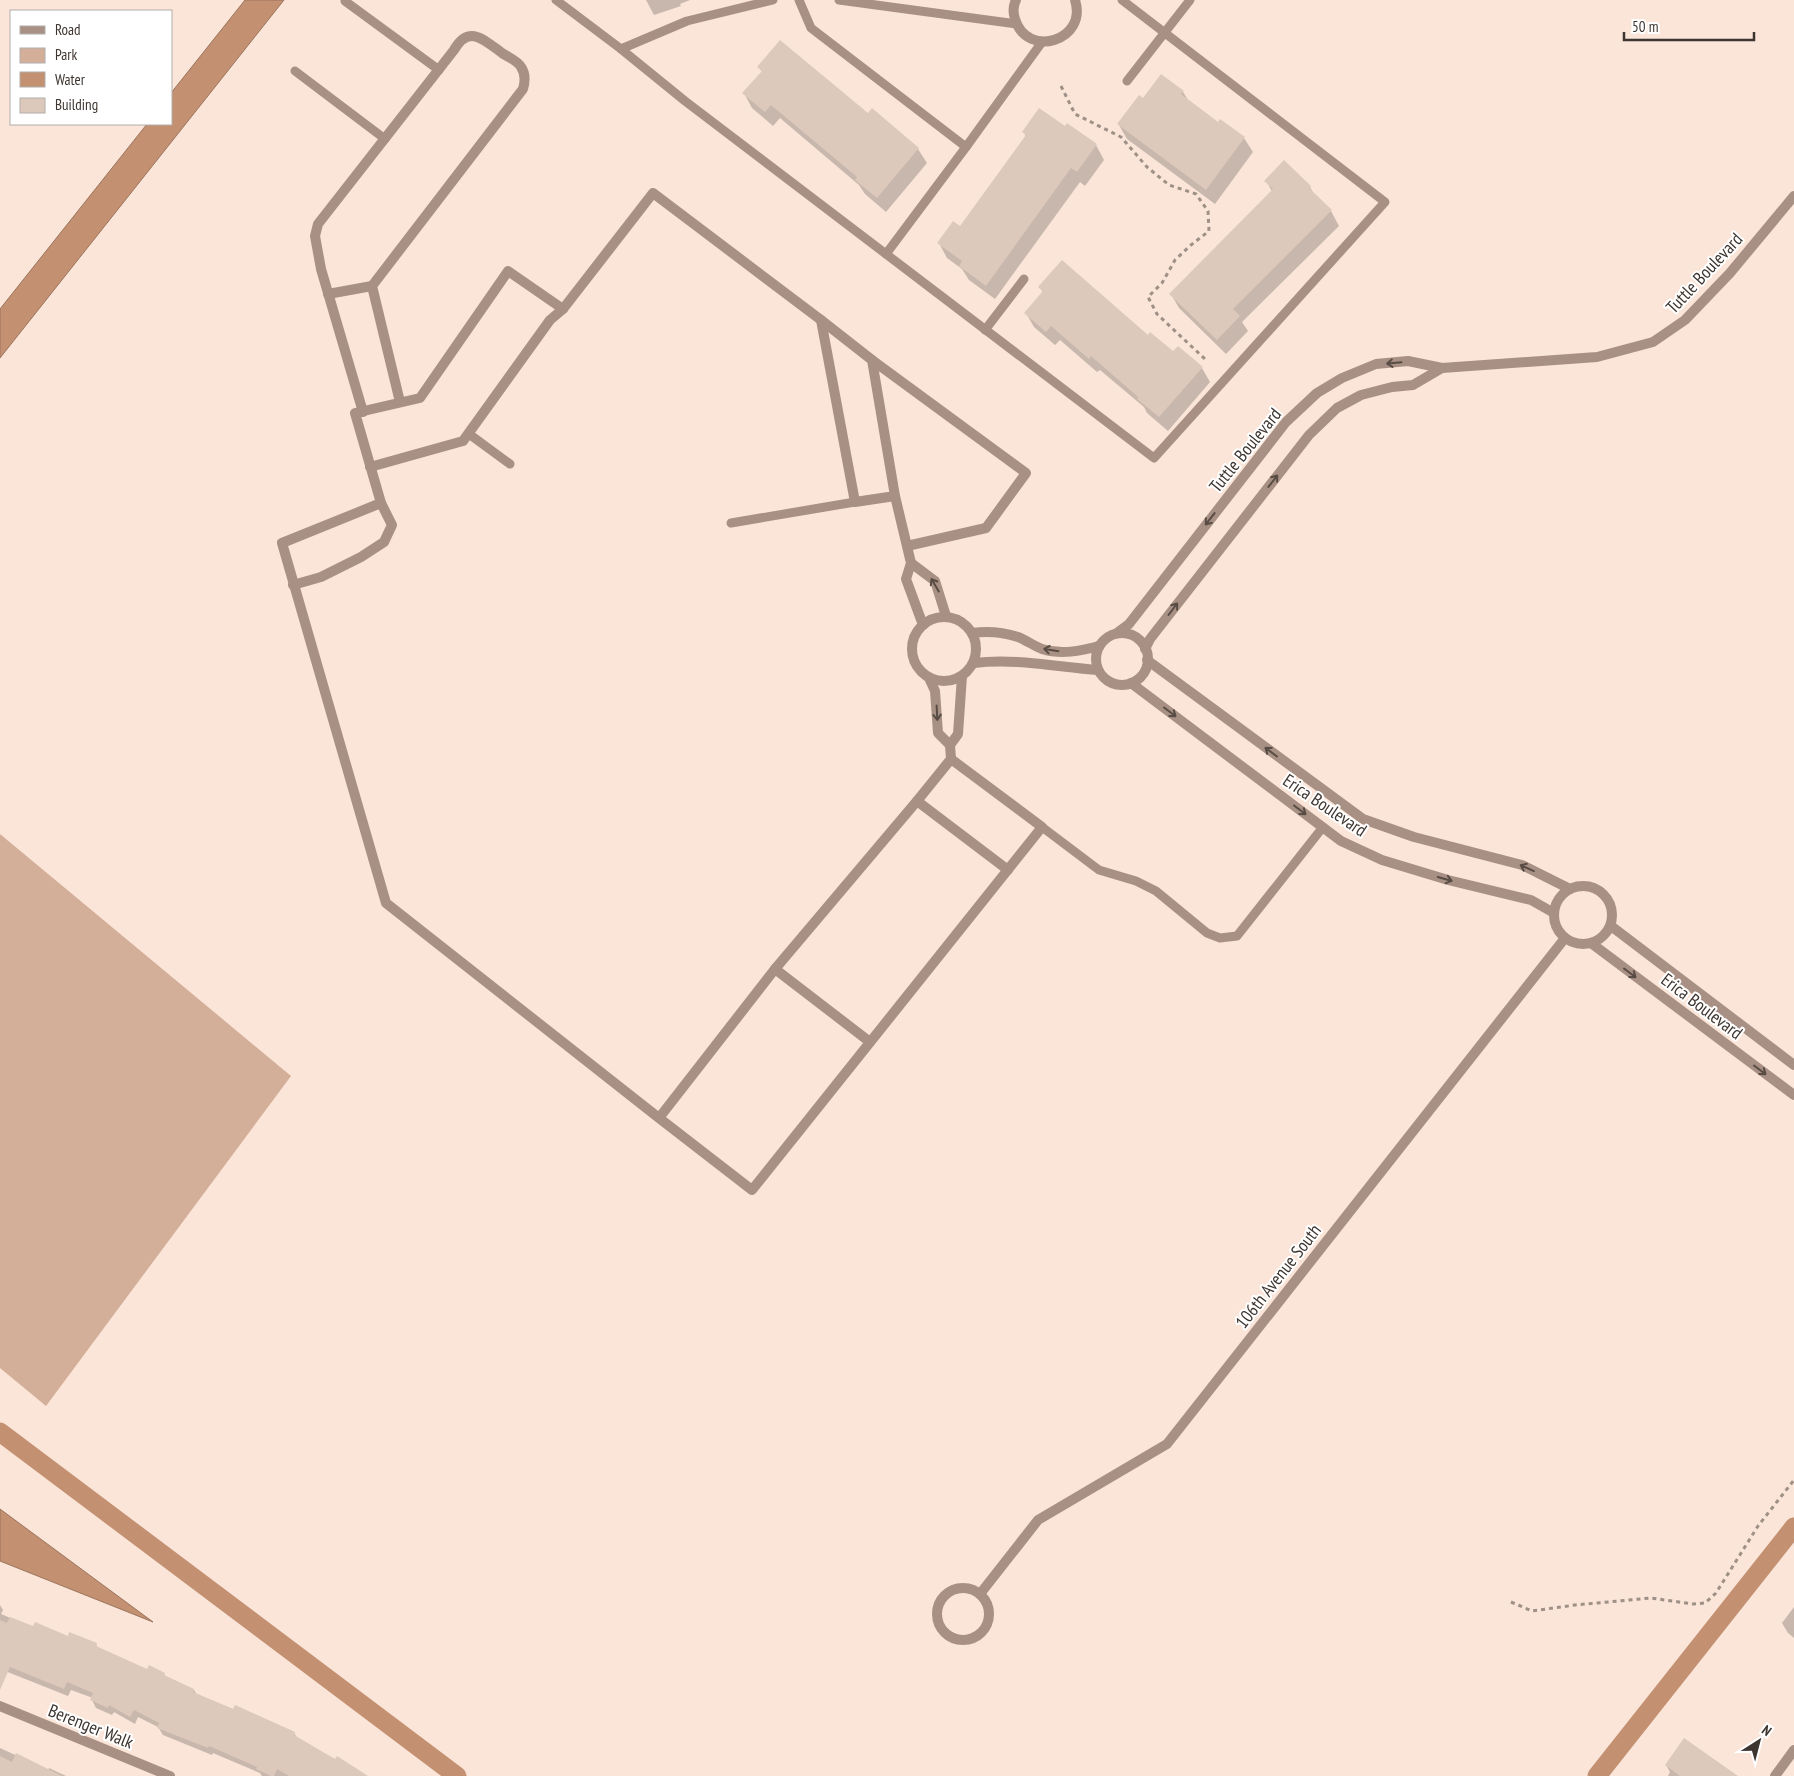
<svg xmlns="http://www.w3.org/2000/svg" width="1794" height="1776" viewBox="0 0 1794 1776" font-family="'PT Sans Narrow',sans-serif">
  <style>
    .green { fill: #d3ae98 }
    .water { fill: #c39071; stroke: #9b755e }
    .shadow { fill: #0003 }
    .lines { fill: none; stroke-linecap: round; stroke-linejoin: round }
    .canal { stroke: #c39071; stroke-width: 19 }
    .building { fill: #ddc8bc }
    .path { stroke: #9f9087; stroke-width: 3; stroke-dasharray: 4 4; stroke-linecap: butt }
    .service { stroke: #a89184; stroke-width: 9 }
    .minor { stroke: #a89184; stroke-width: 10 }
    .tertiary { stroke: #a89184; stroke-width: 10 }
    .oneway { stroke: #584c45 }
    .labels { text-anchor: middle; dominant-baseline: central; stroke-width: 4; stroke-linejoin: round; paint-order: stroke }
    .street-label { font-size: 18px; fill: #3d3530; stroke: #fff }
  </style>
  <rect width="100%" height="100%" fill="#fae5d8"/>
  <!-- green -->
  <polygon class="green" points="0,834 291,1076 46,1406 0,1368"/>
  <!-- water -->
  <g class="water">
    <polygon points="245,0 284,0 0,358 0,309 147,124 171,124 171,93"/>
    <polygon points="0,1509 153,1622 0,1561"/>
  </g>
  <!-- shadow -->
  <g class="shadow">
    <polygon points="646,0 690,0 680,4 681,6 654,15"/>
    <polygon points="759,67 918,149 927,163 886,212 865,194 859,185 780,118 773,126 752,108 744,93 762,72"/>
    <polygon points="1183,92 1188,100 1218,123 1220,120 1244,138 1253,152 1215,204 1127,139 1119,125 1143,100"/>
    <polygon points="1065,128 1096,145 1104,160 1085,186 1080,182 995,299 969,280 962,269 947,258 939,243 961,227 1026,137 1024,132"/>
    <polygon points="1266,181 1310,187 1315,196 1331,211 1339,226 1242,322 1248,331 1226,354 1179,308 1171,294 1272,191"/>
    <polygon points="1040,287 1148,337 1173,353 1202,368 1210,382 1168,431 1147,413 1144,407 1100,370 1097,372 1060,340 1055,345 1034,327 1026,313 1043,293"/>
    <polygon points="0,1605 3,1610 1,1614 34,1628 96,1644 98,1649 147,1671 164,1674 166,1678 194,1690 197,1695 294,1733 298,1739 362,1776 262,1776 260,1773 213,1753 212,1755 163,1735 158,1727 138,1717 135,1724 114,1712 112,1715 96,1708 92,1700 93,1698 71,1690 68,1696 0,1669"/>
    <polygon points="1794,1607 1794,1638 1788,1633 1782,1623"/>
    <polygon points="0,1748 48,1770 49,1768 66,1776 0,1776"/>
    <polygon points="1666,1765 1731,1776 1668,1776 1670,1772"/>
  </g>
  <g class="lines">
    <!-- canal -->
    <g class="canal">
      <polyline points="0,1432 457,1776"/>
      <polyline points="1597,1776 1794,1527"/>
    </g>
  </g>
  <!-- building -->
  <g class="building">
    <polygon points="780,40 868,113 872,108 919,148 877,198 855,180 857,177 771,105 765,112 742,93 762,71 757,67"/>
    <polygon points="1161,74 1184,91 1181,94 1218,122 1220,119 1245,137 1206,190 1117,124 1139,95 1143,98"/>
    <polygon points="1039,108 1065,126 1067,123 1097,144 1077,172 1071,168 986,286 959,266 962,261 937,243 953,221 960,226 1026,135 1022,132"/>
    <polygon points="1284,160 1311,186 1309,188 1332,210 1233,309 1240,316 1217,340 1169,294 1273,189 1264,181"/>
    <polygon points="1062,260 1148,335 1150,332 1173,351 1178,346 1203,367 1159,417 1137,399 1138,397 1091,356 1089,359 1051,326 1046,332 1024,313 1043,291 1038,287"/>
    <polygon points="10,1617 33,1626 35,1622 68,1636 69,1632 97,1643 96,1646 147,1669 149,1665 165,1673 164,1675 194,1689 193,1692 233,1709 235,1705 295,1732 294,1735 335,1759 337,1756 368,1776 289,1776 277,1769 274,1776 271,1776 256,1769 257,1767 209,1746 208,1748 157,1728 159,1723 134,1710 130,1717 109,1705 108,1708 90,1700 93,1693 67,1682 64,1689 10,1667 0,1690 0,1620 7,1623"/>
    <polygon points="1684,1738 1738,1776 1680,1776 1665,1765"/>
    <polygon points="16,1753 62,1776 0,1776 0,1756 12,1762"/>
  </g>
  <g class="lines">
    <!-- path -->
    <g class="path">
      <polyline points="1061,86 1075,114 1121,137 1147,167 1169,185 1196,194 1208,211 1209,231 1191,245 1175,260 1162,283 1148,297 1157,314 1206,360"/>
      <polyline points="1511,1602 1532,1611 1575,1605 1651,1598 1693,1604 1705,1603 1716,1593 1758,1526 1794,1480"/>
    </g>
    <!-- service -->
    <g class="service">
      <polyline points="556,0 621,49 687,21 773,0"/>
      <polyline points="799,0 811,28 966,147 886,254"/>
      <polyline points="839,0 1017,24"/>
      <polyline points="345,1 439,70"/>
      <polyline points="621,49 685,101 1154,458 1385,202 1122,0"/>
      <polyline points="295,71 385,139"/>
      <polyline points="1127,81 1190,0"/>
      <polyline points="966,147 1042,42"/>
      <polyline points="985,330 1024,279"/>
      <polyline points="469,434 510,464"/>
      <polyline points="731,523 855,502"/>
      <polyline points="1042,827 1099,870 1136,881 1156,891 1207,933 1220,938 1237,936 1323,827"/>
    </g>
    <!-- minor -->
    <g class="minor">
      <path d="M 1016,0 C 1013,6 1013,13 1015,19 C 1027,59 1088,41 1075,0"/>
      <polyline points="328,294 372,286"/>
      <polyline points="872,360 1026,473 986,528 907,546"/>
      <path d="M 363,412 L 321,269 L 315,236 L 318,224 L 454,50 C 469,24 484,40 502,53 C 508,57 518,61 521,67 C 526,74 525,82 523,89 L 372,286 L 400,402"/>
      <polyline points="370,467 463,441 550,320 563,309"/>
      <polyline points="895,496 855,502 821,320 872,360 895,496 911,563 906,579 923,625"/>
      <polyline points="911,563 935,581 946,616"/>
      <polyline points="293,585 321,577 361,557 384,542 392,525 381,503"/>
      <circle cx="944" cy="649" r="32"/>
      <path d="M 972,633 C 988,631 1003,632 1018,637 C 1026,640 1034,646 1042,649 C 1061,655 1081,651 1099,646"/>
      <path d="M 974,663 C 1015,658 1057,667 1098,670"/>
      <polyline points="929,678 935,691 938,733 950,745"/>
      <polyline points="951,759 950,745 958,734 962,676"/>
      <polyline points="917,801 1008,870"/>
      <polyline points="775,969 870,1042"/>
      <polyline points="659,1118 775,969 917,801 951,759 1042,827 752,1190 659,1118 386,903 282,543 381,503 355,413 420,398 508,271 563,309 653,193 821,320"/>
      <circle cx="963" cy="1614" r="26"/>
      <polyline points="980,1594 1038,1520 1167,1444 1565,938"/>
      <polyline points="0,1706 170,1776"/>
      <polyline points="1775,1776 1794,1750"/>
    </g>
    <!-- tertiary -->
    <g class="tertiary">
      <polyline points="1117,633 1129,624 1286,422 1317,393 1342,378 1376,364 1408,361 1442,368 1597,357 1653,342 1685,320 1730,273 1794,196"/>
      <circle cx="1122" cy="659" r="26"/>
      <polyline points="1145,649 1150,639 1309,435 1337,408 1361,395 1392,387 1413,385 1442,368"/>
      <polyline points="1147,660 1363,819 1414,837 1522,865 1570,889"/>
      <polyline points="1131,683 1341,841 1382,860 1448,880 1531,900 1554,913"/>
      <circle cx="1583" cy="915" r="29"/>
      <polyline points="1611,926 1794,1065"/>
      <polyline points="1591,943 1794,1095"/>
    </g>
  </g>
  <!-- one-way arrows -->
  <defs><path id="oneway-shaft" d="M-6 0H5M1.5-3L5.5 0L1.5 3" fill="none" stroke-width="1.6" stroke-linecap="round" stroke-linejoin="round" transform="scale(1.25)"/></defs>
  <g class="oneway">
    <use href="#oneway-shaft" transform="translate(1394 363) rotate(175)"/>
    <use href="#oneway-shaft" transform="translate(1273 481) rotate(-52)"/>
    <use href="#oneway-shaft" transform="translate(1210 519) rotate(128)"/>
    <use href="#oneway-shaft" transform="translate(935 585) rotate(-120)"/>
    <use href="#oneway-shaft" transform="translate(1173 609) rotate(-53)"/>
    <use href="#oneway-shaft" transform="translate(1051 650) rotate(-171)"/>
    <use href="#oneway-shaft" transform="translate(1170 712) rotate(37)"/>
    <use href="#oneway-shaft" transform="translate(937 713) rotate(87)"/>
    <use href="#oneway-shaft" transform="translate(1271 752) rotate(-143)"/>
    <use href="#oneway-shaft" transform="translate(1300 810) rotate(37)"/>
    <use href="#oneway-shaft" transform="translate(1527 868) rotate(-156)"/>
    <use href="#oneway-shaft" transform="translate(1445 879) rotate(16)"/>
    <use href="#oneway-shaft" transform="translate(1630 973) rotate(37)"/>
    <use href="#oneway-shaft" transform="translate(1760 1070) rotate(37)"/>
  </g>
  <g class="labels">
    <!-- street labels -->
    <g class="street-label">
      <text transform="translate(1704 273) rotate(-47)">Tuttle Boulevard</text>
      <text transform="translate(1245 450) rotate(-51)">Tuttle Boulevard</text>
      <text transform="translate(1325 805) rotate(34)">Erica Boulevard</text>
      <text transform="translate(1702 1006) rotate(37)">Erica Boulevard</text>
      <text transform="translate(1278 1276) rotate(-52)">106th Avenue South</text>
      <text transform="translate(91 1726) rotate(22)">Berenger Walk</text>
    </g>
  </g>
  <!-- legend -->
  <rect x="10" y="10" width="162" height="115" fill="#ffffff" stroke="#b1aeac"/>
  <rect x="20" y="26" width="25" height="8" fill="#a89184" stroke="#b1aeac"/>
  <text x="55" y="35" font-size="15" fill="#3d3530">Road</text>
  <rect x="20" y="48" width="25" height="15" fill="#d3ae98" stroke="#b1aeac"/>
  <text x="55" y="60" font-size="15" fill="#3d3530">Park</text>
  <rect x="20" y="72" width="25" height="15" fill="#c39071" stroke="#b1aeac"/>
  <text x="55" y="85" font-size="15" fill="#3d3530">Water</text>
  <rect x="20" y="98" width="25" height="15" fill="#ddc8bc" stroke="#b1aeac"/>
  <text x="55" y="110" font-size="15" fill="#3d3530">Building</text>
  <!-- north arrow -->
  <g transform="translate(1759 1741) rotate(36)" stroke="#ffffff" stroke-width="4" paint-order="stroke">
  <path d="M0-4L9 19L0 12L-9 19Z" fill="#3d3530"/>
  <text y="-8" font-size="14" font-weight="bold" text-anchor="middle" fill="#3d3530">N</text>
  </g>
  <!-- scale -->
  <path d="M1624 32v8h130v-8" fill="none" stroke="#3d3530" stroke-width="2.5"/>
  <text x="1632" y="32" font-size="15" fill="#3d3530" stroke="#ffffff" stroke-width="4" paint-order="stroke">50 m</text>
</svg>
